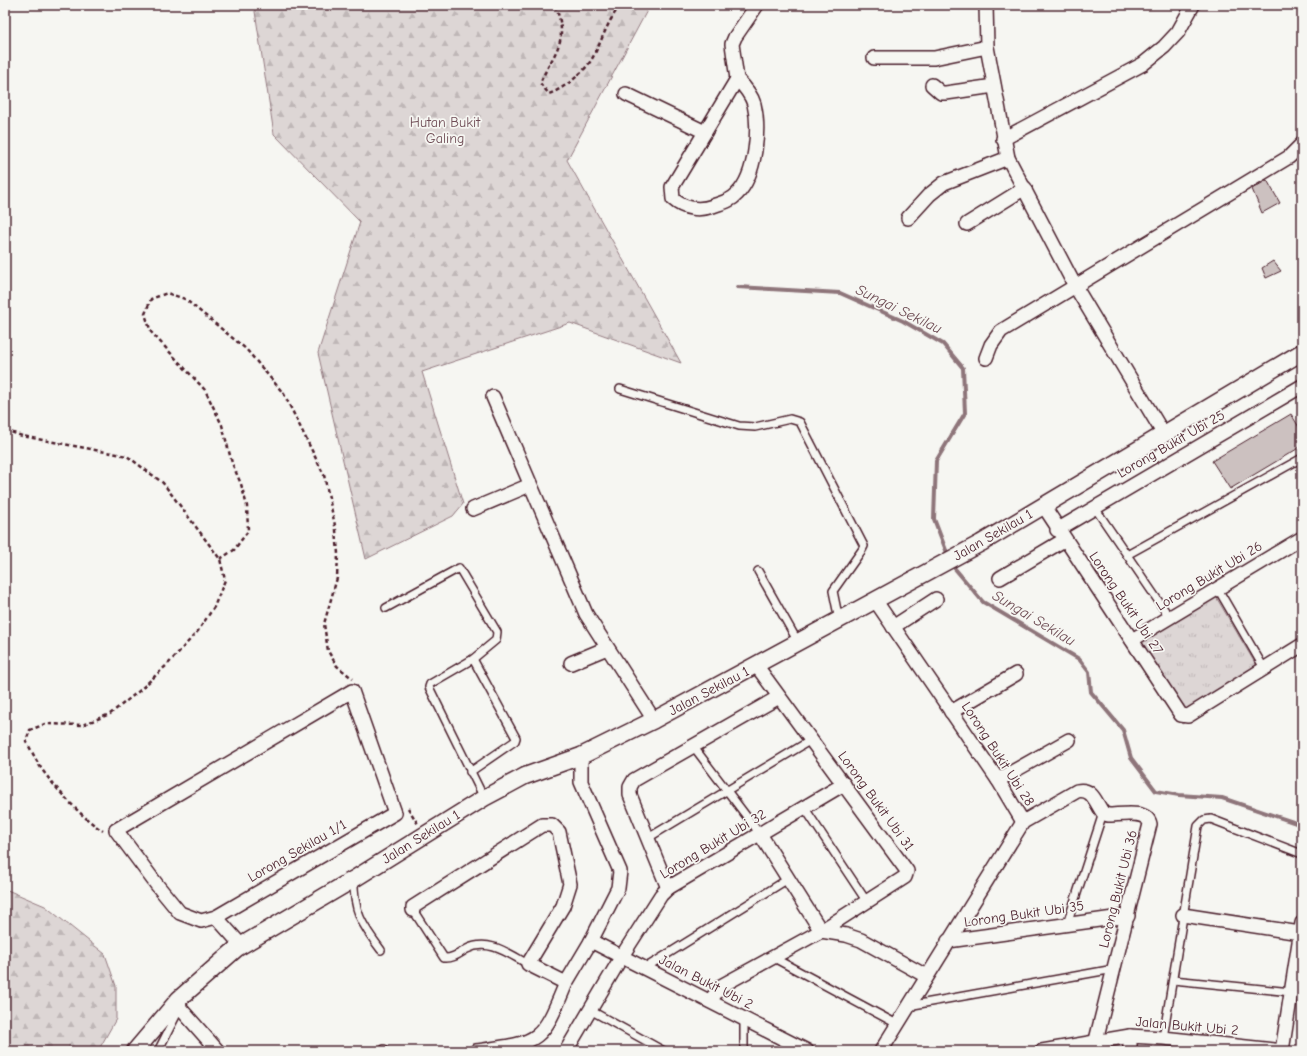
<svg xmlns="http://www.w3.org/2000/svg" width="1307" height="1056" viewBox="0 0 1307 1056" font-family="'Comic Neue',sans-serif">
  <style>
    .grass { fill: url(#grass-tufts); stroke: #947a80 }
    .forest { fill: url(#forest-firs); stroke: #947a80 }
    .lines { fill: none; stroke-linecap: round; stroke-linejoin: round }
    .stream { stroke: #8e747a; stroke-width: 4 }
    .building { fill: #ccc1c0; stroke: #4a1f2b }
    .service-casing { stroke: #4a1f2b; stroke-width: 10 }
    .minor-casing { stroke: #4a1f2b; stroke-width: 16 }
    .tertiary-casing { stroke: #4a1f2b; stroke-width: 19 }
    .path { stroke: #4a1f2b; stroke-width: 2.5; stroke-dasharray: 4 3; stroke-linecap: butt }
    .service { stroke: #f6f6f2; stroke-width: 7 }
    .minor { stroke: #f6f6f2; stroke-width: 13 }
    .tertiary { stroke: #f6f6f2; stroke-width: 16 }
    .labels { text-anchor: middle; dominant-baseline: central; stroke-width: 3.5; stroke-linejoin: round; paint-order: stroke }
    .park-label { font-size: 14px; fill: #6f4d56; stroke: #f6f6f2 }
    .street-label { font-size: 14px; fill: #4a1f2b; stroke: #f6f6f2 }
    .water-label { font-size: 15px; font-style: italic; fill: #6c4a52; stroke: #f6f6f2 }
  </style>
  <defs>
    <pattern id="grass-tufts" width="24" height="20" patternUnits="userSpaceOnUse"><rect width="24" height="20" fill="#ddd6d5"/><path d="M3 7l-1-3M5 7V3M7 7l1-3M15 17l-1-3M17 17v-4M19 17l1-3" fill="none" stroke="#bfb7b7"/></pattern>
    <pattern id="forest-firs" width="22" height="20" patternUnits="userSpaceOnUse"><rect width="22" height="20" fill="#ddd6d5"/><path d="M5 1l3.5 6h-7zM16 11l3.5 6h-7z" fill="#bfb7b7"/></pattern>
  </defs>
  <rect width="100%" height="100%" fill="#f6f6f2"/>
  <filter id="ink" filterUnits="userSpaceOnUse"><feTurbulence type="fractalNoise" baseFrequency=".025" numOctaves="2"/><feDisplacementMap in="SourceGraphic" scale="8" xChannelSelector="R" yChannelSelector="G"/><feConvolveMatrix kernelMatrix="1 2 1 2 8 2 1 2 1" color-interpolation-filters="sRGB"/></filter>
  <g filter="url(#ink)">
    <!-- grass -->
    <polygon class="grass" points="1216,597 1262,675 1182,724 1131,648"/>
    <!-- forest -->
    <g class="forest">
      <polygon points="254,5 650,5 567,160 681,363 570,323 422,372 463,504 453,516 366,559 318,353 360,222 274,134"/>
      <polygon points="5,889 45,906 105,954 116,986 116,1019 98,1051 5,1051"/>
    </g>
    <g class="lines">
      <!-- stream -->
      <g class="stream">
        <polyline points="737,287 840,293 903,321 943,344 963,368 965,413 936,461 934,519 949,558"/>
        <polyline points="951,564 983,602 1079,659 1089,672 1091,692 1123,730 1131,758 1156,791 1179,795 1222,798 1302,825"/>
      </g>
    </g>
    <!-- building -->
    <g class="building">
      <polygon points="1267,180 1280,203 1262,213 1252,189"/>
      <polygon points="1273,261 1281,271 1266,278 1262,268"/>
      <polygon points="1291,414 1302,432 1302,446 1230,489 1212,461"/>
    </g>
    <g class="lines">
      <defs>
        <g id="service">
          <polyline points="620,389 739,426 755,427 790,419 800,422 864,546 862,550 833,591 839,620"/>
          <polyline points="1095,508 1170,618"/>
          <polyline points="1127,555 1302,458"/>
          <polyline points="758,571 798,642"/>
          <polyline points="1218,589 1264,668"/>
          <polyline points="386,608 459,568 497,632 496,640 473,659 430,684 429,687 484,798"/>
          <polyline points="693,746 760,834"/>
          <polyline points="470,772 515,741 516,738 473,659"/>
          <polyline points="804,807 867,902"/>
          <polyline points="648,838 811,740"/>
          <path d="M 354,879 C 353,911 362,925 381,950"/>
          <path d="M 413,910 L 444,958 C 453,959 460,953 467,949 C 489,938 509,954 528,964"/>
          <polyline points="1067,924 1103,813"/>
          <polyline points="774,958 897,1024"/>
          <polyline points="645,968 788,879"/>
          <polyline points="1173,980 1291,992"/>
          <polyline points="908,1006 1114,969"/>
          <polyline points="590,1010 664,1051"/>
          <polyline points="744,1019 744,1051"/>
          <polyline points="1163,1038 1198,826 1204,820 1211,819 1302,854"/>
          <polyline points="384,1049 385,1051"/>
          <polyline points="158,1051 180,1008"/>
        </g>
        <g id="minor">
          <polyline points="986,5 987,47 1008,158 1075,286 1163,433"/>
          <polyline points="874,58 934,58 987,47"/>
          <path d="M 737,79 C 744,86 751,94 754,104 C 760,129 756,175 737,194 C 731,201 721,203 713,206 C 699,211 684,209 673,199 L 672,187 L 737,79 L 732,44 L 735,37 L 757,5"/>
          <polyline points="932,85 941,93 946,93 994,86"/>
          <polyline points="626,94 705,132"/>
          <polyline points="1003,139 1143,64 1164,47 1178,32 1193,5"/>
          <polyline points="908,218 929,195 944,183 1008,158"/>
          <polyline points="967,224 1025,188"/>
          <polyline points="986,358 991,345 1001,331 1289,157 1302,144"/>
          <polyline points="493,397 586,614 654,720"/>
          <polyline points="1043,505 1181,715 1188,716 1302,645"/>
          <polyline points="473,509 530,485"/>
          <polyline points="1057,530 1302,386"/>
          <polyline points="1000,578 1064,540"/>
          <polyline points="875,600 998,780 1023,822"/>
          <polyline points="893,627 936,599"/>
          <polyline points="1132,640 1302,538"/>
          <polyline points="571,663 607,648"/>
          <polygon points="352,691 395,813 216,917 201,921 180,913 157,885 116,830"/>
          <polyline points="951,712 1016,674"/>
          <polyline points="998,780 1069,740"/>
          <polyline points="760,834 821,931"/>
          <polyline points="668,888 630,795 630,787 634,780 779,697"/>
          <polyline points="413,910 413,907 542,825 552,825 559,832 570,884 563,906 528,964 566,983 591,941 618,888 620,871 581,782 581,756"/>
          <polyline points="1183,915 1300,933"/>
          <polyline points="216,917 242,946"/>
          <polyline points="821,931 846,935 861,940 926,976"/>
          <polyline points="591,941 807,1051"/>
          <polyline points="948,941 1128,916"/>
          <polyline points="179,999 180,1008 218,1051"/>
          <polyline points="710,1001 721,986 821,931 905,877 907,871 756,665"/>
          <path d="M 476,1051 C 540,1042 541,1044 566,983"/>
          <polyline points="566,1051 622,956 661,895 668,888 844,784"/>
          <path d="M 881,1051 L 1023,822 L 1077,791 C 1093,788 1095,802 1103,813 L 1108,815 C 1121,815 1147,809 1150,824 L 1096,1040"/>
          <polyline points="1042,1051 1130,1036 1163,1038 1283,1051"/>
          <polyline points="1130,1051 1130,1036"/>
          <polyline points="1282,1051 1302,923"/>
        </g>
        <polyline id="tertiary" points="135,1051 179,999 237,948 354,879 484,798 525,776 581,756 654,720 981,543 1302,352"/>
      </defs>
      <!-- service casing -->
      <use href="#service" class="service-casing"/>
      <!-- minor casing -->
      <use href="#minor" class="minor-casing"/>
      <!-- tertiary casing -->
      <use href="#tertiary" class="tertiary-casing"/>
      <!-- path -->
      <g class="path">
        <path d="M 555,5 C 570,43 554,51 540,83 L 549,94 C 563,89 581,75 590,62 C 602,43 606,22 621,5"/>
        <path d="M 5,430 L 22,436 L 127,456 L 163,483 L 220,559 L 225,580 L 214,607 L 198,631 L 168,664 L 139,691 L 110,714 L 82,725 L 45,724 L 30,730 L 26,741 C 31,749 35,759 41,768 C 55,788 83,819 103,831"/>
        <polyline points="220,559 234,550 248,531 247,506 241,484 232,463 222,425 205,390 151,332 145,314 151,299 167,293 185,299 246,349 284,394 324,475 336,530 338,554 337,578 324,624 328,651 337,666 353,679"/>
        <polyline points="408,808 418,824"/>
      </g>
      <!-- service -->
      <use href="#service" class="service"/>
      <!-- minor -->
      <use href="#minor" class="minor"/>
      <!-- tertiary -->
      <use href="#tertiary" class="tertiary"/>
    </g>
  </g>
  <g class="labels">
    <!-- park labels -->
    <g class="park-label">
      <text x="445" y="122">Hutan Bukit<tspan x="445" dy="16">Galing</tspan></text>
    </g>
    <!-- street labels -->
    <g class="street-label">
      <text transform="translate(1171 444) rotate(-30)">Lorong Bukit Ubi 25</text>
      <text transform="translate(993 535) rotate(-30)">Jalan Sekilau 1</text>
      <text transform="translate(1209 576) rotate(-31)">Lorong Bukit Ubi 26</text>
      <text transform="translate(1126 603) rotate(56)">Lorong Bukit Ubi 27</text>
      <text transform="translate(709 691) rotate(-28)">Jalan Sekilau 1</text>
      <text transform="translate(998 754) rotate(57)">Lorong Bukit Ubi 28</text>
      <text transform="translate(876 801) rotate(54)">Lorong Bukit Ubi 31</text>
      <text transform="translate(421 837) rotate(-32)">Jalan Sekilau 1</text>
      <text transform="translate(713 844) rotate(-31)">Lorong Bukit Ubi 32</text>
      <text transform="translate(297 851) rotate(-30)">Lorong Sekilau 1/1</text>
      <text transform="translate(1118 889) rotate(-76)">Lorong Bukit Ubi 36</text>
      <text transform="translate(1024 914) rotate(-8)">Lorong Bukit Ubi 35</text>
      <text transform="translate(706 982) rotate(27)">Jalan Bukit Ubi 2</text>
      <text transform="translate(1187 1026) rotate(5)">Jalan Bukit Ubi 2</text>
    </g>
    <!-- water labels -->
    <g class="water-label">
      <text transform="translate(899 309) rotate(26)">Sungai Sekilau</text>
      <text transform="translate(1034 618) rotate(31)">Sungai Sekilau</text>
    </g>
  </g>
  <!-- margin -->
  <rect width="1307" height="1056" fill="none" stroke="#f6f6f2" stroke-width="20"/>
  <rect x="10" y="10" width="1287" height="1036" fill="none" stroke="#4a1f2b" stroke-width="1.5" filter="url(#ink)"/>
</svg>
